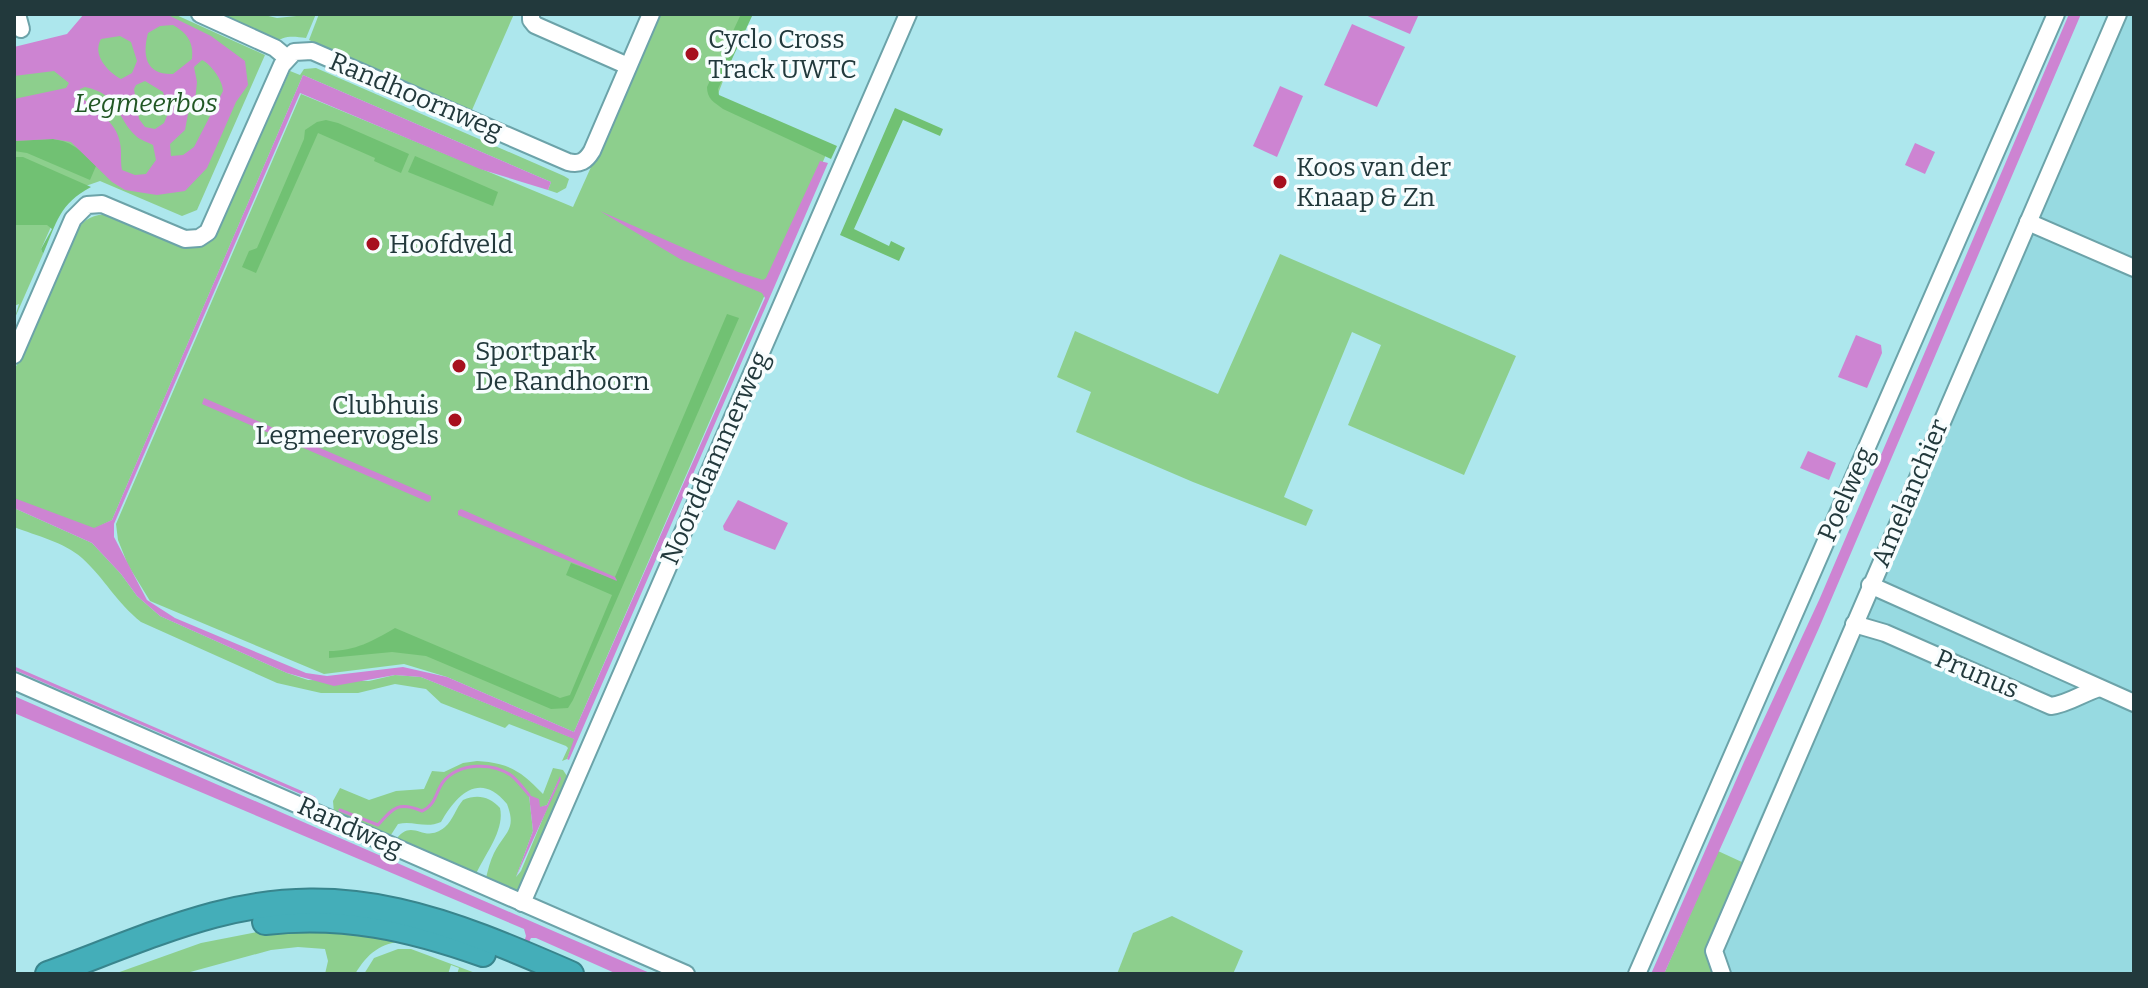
<svg xmlns="http://www.w3.org/2000/svg" width="2148" height="988" viewBox="0 0 2148 988" font-family="Bitter,serif">
  <style>
    .built { fill: #97dae1 }
    .green { fill: #8dcf8d; fill-rule: evenodd }
    .forest { fill: #71c173 }
    .water { fill: #cd84d2; fill-rule: evenodd }
    .lines { fill: none; stroke-linecap: round; stroke-linejoin: round }
    .stream { stroke: #cd84d2; stroke-width: 3 }
    .minor-casing { stroke: #6ca3a9; stroke-width: 20 }
    .highway-casing { stroke: #38858d; stroke-width: 28 }
    .minor { stroke: #fff; stroke-width: 16 }
    .highway { stroke: #44aeb9; stroke-width: 24 }
    .poi-dot { fill: #a7101f; stroke: #f7fdfe; stroke-width: 3 }
    .labels { text-anchor: middle; dominant-baseline: central; stroke-width: 7; stroke-linejoin: round; paint-order: stroke }
    .poi-label { font-size: 26px; fill: #22393c; stroke: #f7fdfe; text-anchor: start }
    .street-label { font-size: 26px; fill: #22393c; stroke: #f7fdfe }
    .park-label { font-size: 26px; font-style: italic; fill: #205724; stroke: #f7fdfe }
  </style>
  <rect width="100%" height="100%" fill="#ade7ed"/>
  <!-- built -->
  <polygon class="built" points="2110,14 2134,14 2134,974 1692,974"/>
  <!-- green -->
  <g class="green">
    <polygon points="93,14 174,14 265,55 197,210 182,216 100,181 80,188 63,200 41,249 43,254 14,320 19,304 14,306 14,51 61,47"/>
    <path d="M 204,14 L 260,14 L 277,18 L 316,14 L 306,38 C 293,36 283,35 274,44 Z"/>
    <polygon points="319,14 514,14 472,110 309,40"/>
    <polygon points="660,14 749,14 716,99 828,150 574,732 447,677 404,664 324,674 150,601 128,565 118,540 116,524 301,94 573,207"/>
    <path d="M 316,68 L 564,176 L 569,179 L 566,188 L 557,193 L 548,190 L 551,182 L 303,75 L 112,520 L 94,529 L 14,499 L 14,371 L 76,231 C 84,219 94,214 109,214 C 127,214 181,237 202,244 L 209,242 L 216,233 L 290,71 L 300,75 L 304,69 Z"/>
    <polygon points="1280,254 1516,356 1464,475 1348,425 1381,345 1352,332 1284,497 1313,510 1306,526 1193,482 1076,432 1091,392 1057,377 1075,331 1218,394"/>
    <path d="M 14,508 L 92,543 L 121,574 L 137,596 L 160,616 L 287,673 L 308,680 L 369,681 L 395,675 L 421,677 L 575,739 L 567,759 L 562,761 L 568,748 L 566,746 L 509,724 L 505,728 L 441,703 L 426,689 L 395,684 L 358,693 L 321,693 L 277,683 L 141,622 C 116,602 105,579 82,558 C 64,542 37,536 14,527 Z"/>
    <path d="M 477,761 C 509,763 521,771 543,794 L 553,768 L 563,770 L 569,779 L 525,885 L 514,892 L 394,842 C 413,814 422,846 445,827 C 453,820 456,808 463,800 C 477,794 489,796 500,808 C 505,830 485,854 476,874 L 486,878 C 488,870 490,861 494,853 C 505,832 517,830 507,804 C 480,771 457,794 441,822 C 425,829 413,820 398,824 L 389,838 L 334,813 L 333,801 L 340,788 L 369,800 L 396,791 L 424,789 L 432,771 L 444,772 L 463,763 ZM 560,777 L 521,871 L 516,877 L 533,831 L 529,795 L 539,808 L 547,805 Z"/>
    <polygon points="1718,851 1744,863 1715,974 1664,974"/>
    <polygon points="1172,916 1243,951 1233,974 1117,974 1133,933"/>
    <path d="M 301,928 L 345,929 L 405,941 C 380,943 368,953 355,974 L 325,974 L 328,961 L 325,949 L 298,947 L 271,950 L 183,974 L 114,974 L 201,943 L 257,932 Z"/>
    <polygon points="398,949 411,949 478,974 457,974 459,968 451,965 448,974 364,974 374,958"/>
  </g>
  <!-- forest -->
  <g class="forest">
    <path d="M 741,14 L 753,14 L 718,89 L 719,95 L 837,146 L 831,159 L 723,109 C 714,102 707,99 707,87 Z"/>
    <polygon points="895,108 943,129 940,136 903,120 854,229 889,246 891,241 905,248 899,261 840,235"/>
    <polygon points="326,120 338,123 409,154 401,173 374,161 375,158 318,133 256,273 242,267 249,251 257,248 304,139 305,130 317,122"/>
    <path d="M 53,139 C 74,142 81,151 96,166 L 90,180 L 27,153 L 14,151 L 14,141 Z"/>
    <polygon points="415,156 498,192 493,206 408,172"/>
    <path d="M 14,157 L 23,157 L 91,187 C 59,204 57,222 43,254 L 41,249 L 52,229 L 47,225 L 14,225 Z"/>
    <path d="M 727,314 L 739,318 L 573,700 L 568,708 L 551,709 L 426,656 L 392,652 L 329,658 L 329,651 C 355,651 373,641 395,628 L 560,698 L 570,695 L 612,595 L 566,575 L 571,563 L 617,580 L 615,577 Z"/>
  </g>
  <!-- water -->
  <g class="water">
    <path d="M 84,14 L 166,14 L 211,36 L 245,61 L 248,85 L 236,102 L 207,168 L 185,191 L 157,195 L 125,190 L 112,182 L 71,142 L 53,139 L 14,141 L 14,99 L 66,88 L 69,83 L 54,71 L 14,76 L 14,47 L 67,34 ZM 173,25 C 187,33 194,42 192,59 L 173,74 C 146,75 142,56 148,33 L 160,26 ZM 120,36 L 131,42 L 137,61 L 132,73 L 121,79 C 107,71 92,55 101,39 ZM 202,60 C 211,64 223,81 223,91 L 194,147 L 183,155 L 171,156 L 170,144 L 185,130 L 188,114 L 195,101 L 197,82 L 194,67 ZM 145,81 L 163,92 L 169,111 L 164,123 L 155,129 L 145,127 L 139,119 L 134,89 L 136,85 ZM 85,87 C 120,94 116,118 136,136 C 140,140 148,142 153,145 L 156,160 L 146,174 L 135,175 L 122,170 C 120,161 122,152 120,143 C 117,121 92,108 78,94 L 80,89 Z"/>
    <polygon points="1363,14 1419,14 1410,34"/>
    <polygon points="2069,14 2081,14 1819,628 1664,974 1651,974 1744,762 1820,598"/>
    <polygon points="1352,24 1405,47 1377,107 1324,85"/>
    <polygon points="303,75 551,182 548,190 480,169 300,93 114,524 114,537 147,600 175,618 306,673 327,676 403,667 447,677 574,732 765,298 762,293 680,259 600,211 738,272 763,280 766,278 820,161 828,163 569,760 567,759 574,739 421,677 395,675 334,686 287,673 160,616 137,596 121,574 92,543 14,508 14,498 94,528 112,520"/>
    <polygon points="1280,86 1303,96 1277,157 1253,146"/>
    <polygon points="1915,143 1935,152 1925,174 1905,165"/>
    <polygon points="1856,335 1881,345 1882,353 1867,388 1838,377"/>
    <polygon points="204,398 431,496 431,500 428,502 202,404"/>
    <polygon points="1808,451 1836,463 1829,480 1800,468"/>
    <polygon points="738,500 788,523 775,550 724,530 723,526"/>
    <polygon points="461,509 615,577 617,581 458,515 458,511"/>
    <polygon points="14,696 652,974 617,974 536,938 531,938 528,944 524,942 526,936 524,929 14,713"/>
    <polygon points="560,776 561,779 516,877 533,831 529,795 539,799 540,807 547,805"/>
  </g>
  <g class="lines">
    <!-- stream -->
    <g class="stream">
      <polyline points="14,668 314,798"/>
      <path d="M 340,810 L 378,825 C 393,808 398,801 422,811 C 436,805 435,793 443,782 C 459,762 493,762 512,776 C 518,781 524,789 529,795"/>
    </g>
    <defs>
      <g id="minor">
        <polyline points="17,14 21,29"/>
        <polyline points="200,14 275,48 287,58"/>
        <polyline points="531,14 531,20 535,25 628,66"/>
        <polyline points="2028,222 2134,268"/>
        <path d="M 14,355 L 73,219 L 87,205 L 102,204 L 185,239 L 199,238 L 208,232 L 282,65 L 294,52 L 312,51 L 568,162 C 580,165 586,161 592,151 L 651,14"/>
        <polyline points="1870,585 2134,703"/>
        <path d="M 1854,624 L 1885,633 L 2051,706 C 2068,704 2083,693 2099,688"/>
        <polyline points="14,681 686,974"/>
        <polyline points="522,903 908,14"/>
        <polyline points="1637,974 2056,14"/>
        <polyline points="1722,974 1714,951 2118,14"/>
      </g>
      <g id="highway">
        <path d="M 265,922 C 343,913 410,928 483,954"/>
        <path d="M 48,974 C 103,954 158,930 214,915 C 350,879 449,921 571,974"/>
      </g>
    </defs>
    <!-- minor casing -->
    <use href="#minor" class="minor-casing"/>
    <!-- highway casing -->
    <use href="#highway" class="highway-casing"/>
    <!-- minor -->
    <use href="#minor" class="minor"/>
    <!-- highway -->
    <use href="#highway" class="highway"/>
  </g>
  <!-- markers -->
  <g class="poi-dot">
    <circle cx="692" cy="54" r="8"/>
    <circle cx="1280" cy="182" r="8"/>
    <circle cx="373" cy="244" r="8"/>
    <circle cx="459" cy="366" r="8"/>
    <circle cx="455" cy="420" r="8"/>
  </g>
  <g class="labels">
    <!-- poi labels -->
    <g class="poi-label">
      <text x="708" y="39">Cyclo Cross<tspan x="708" dy="30">Track UWTC</tspan></text>
      <text x="1296" y="167">Koos van der<tspan x="1296" dy="30">Knaap &amp; Zn</tspan></text>
      <text x="389" y="244">Hoofdveld</text>
      <text x="475" y="351">Sportpark<tspan x="475" dy="30">De Randhoorn</tspan></text>
      <text x="439" y="405" text-anchor="end">Clubhuis<tspan x="439" dy="30">Legmeervogels</tspan></text>
    </g>
    <!-- street labels -->
    <g class="street-label">
      <text transform="translate(416 96) rotate(23)">Randhoornweg</text>
      <text transform="translate(715 458) rotate(-66)">Noorddammerweg</text>
      <text transform="translate(1910 493) rotate(-67)">Amelanchier</text>
      <text transform="translate(1846 494) rotate(-66)">Poelweg</text>
      <text transform="translate(1977 674) rotate(23)">Prunus</text>
      <text transform="translate(350 827) rotate(24)">Randweg</text>
    </g>
    <!-- park labels -->
    <g class="park-label">
      <text x="146" y="103">Legmeerbos</text>
    </g>
  </g>
  <!-- border -->
  <rect width="2148" height="988" fill="none" stroke="#22393c" stroke-width="32"/>
</svg>
